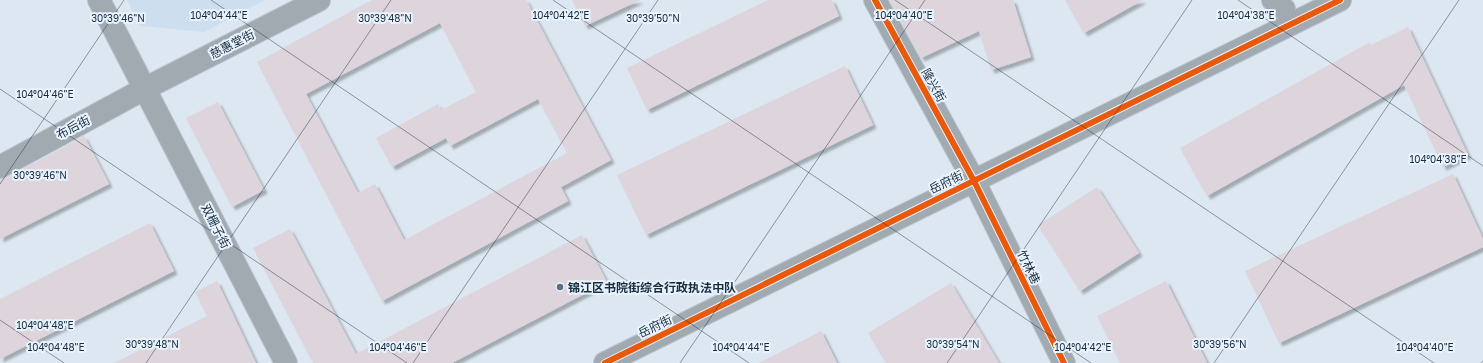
<svg xmlns="http://www.w3.org/2000/svg" width="1483" height="363" viewBox="0 0 1483 363" font-family="'Golos Text','Noto Sans SC',sans-serif">
  <style>
    .built { fill: #cddeef }
    .building { fill: #ded4db; fill-rule: evenodd; filter: url(#shadow) }
    .lines { fill: none; stroke-linecap: round; stroke-linejoin: round }
    .minor-casing { stroke: #b7c2cd; stroke-width: 24 }
    .minor { stroke: #a2aab1; stroke-width: 22 }
    .cycleway-casing { stroke: #e9f3fd; stroke-width: 8 }
    .cycleway { stroke: #e8590c; stroke-width: 6 }
    .ticks { fill: none; stroke: #192d40; stroke-width: 1; stroke-opacity: 0.45 }
    .poi-dot { fill: #5d6e7e; stroke: #e9f3fd; stroke-width: 1.5 }
    .labels { text-anchor: middle; dominant-baseline: central; stroke-width: 4; stroke-linejoin: round; paint-order: stroke }
    .street-label { font-size: 12px; fill: #192d40; stroke: #e9f3fd }
    .poi-label { font-size: 12px; font-weight: bold; fill: #192d40; stroke: #e9f3fd; text-anchor: start }
    .ticks-label { font-size: 10px; text-anchor: middle; fill: #192d40; stroke: #e9f3fd; stroke-width: 4; stroke-linejoin: round; paint-order: stroke }
  </style>
  <defs>
    <filter id="shadow"><feDropShadow dx="3.5" dy="3.5" stdDeviation="1" flood-color="#0004"/></filter>
  </defs>
  <rect width="100%" height="100%" fill="#dce7f2"/>
  <!-- built -->
  <polygon class="built" points="127,0 265,0 204,32 140,26"/>
  <!-- building -->
  <g class="building">
    <path d="M 372,0 L 526,0 L 611,160 L 561,187 L 568,201 L 382,301 L 257,62 ZM 440,23 L 476,92 L 441,110 L 438,104 L 376,138 L 392,167 L 446,138 L 450,146 L 538,99 L 567,153 L 404,240 L 375,184 L 358,193 L 306,94 Z"/>
    <polygon points="572,0 640,0 585,26"/>
    <polygon points="768,0 832,0 839,16 647,110 627,68"/>
    <polygon points="889,0 1013,0 1031,57 991,70 979,31 921,58"/>
    <polygon points="1065,0 1143,0 1084,33"/>
    <polygon points="1408,27 1468,155 1443,167 1404,85 1207,196 1180,148 1370,42 1371,45"/>
    <polygon points="845,66 873,125 646,235 617,175"/>
    <polygon points="218,102 264,190 232,207 186,118"/>
    <polygon points="84,136 109,184 0,239 0,179 6,178"/>
    <polygon points="1453,174 1483,239 1483,247 1279,343 1245,271"/>
    <polygon points="1097,187 1139,253 1080,291 1038,225"/>
    <polygon points="150,223 174,271 0,359 0,299"/>
    <polygon points="290,229 356,354 582,235 607,282 452,363 313,363 253,248"/>
    <polygon points="217,281 256,363 114,363 207,316 195,292"/>
    <polygon points="1166,281 1207,363 1120,363 1097,316"/>
    <polygon points="951,283 999,363 886,363 868,333"/>
    <polygon points="821,331 837,363 759,363"/>
  </g>
  <g class="lines">
    <defs>
      <g id="minor">
        <polyline points="99,0 286,363"/>
        <polyline points="875,0 974,181 1064,363"/>
        <polyline points="1273,0 1284,9"/>
        <polyline points="0,167 146,88 319,0"/>
        <polyline points="605,363 1340,0"/>
      </g>
    </defs>
    <!-- minor casing -->
    <use href="#minor" class="minor-casing"/>
    <!-- minor -->
    <use href="#minor" class="minor"/>
    <defs>
      <g id="cycleway">
        <polyline points="875,0 974,181 1064,363"/>
        <polyline points="605,363 1340,0"/>
      </g>
    </defs>
    <!-- cycleway casing -->
    <use href="#cycleway" class="cycleway-casing"/>
    <!-- cycleway -->
    <use href="#cycleway" class="cycleway"/>
  </g>
  <!-- ticks -->
  <path class="ticks" d="M 211,0 L 749,363M 553,0 L 1091,363M 895,0 L 1434,363M 1238,0 L 1483,166M 0,89 L 407,363M 0,184 L 124,0M 0,320 L 64,363M 146,363 L 391,0M 413,363 L 658,0M 680,363 L 925,0M 947,363 L 1192,0M 1214,363 L 1459,0M 1481,363 L 1483,361"/>
  <!-- markers -->
  <circle class="poi-dot" cx="560" cy="287" r="4"/>
  <g class="labels">
    <!-- street labels -->
    <g class="street-label">
      <text transform="translate(232 44) rotate(-27)">慈惠堂街</text>
      <text transform="translate(934 85) rotate(61)">隆兴街</text>
      <text transform="translate(73 127) rotate(-28)">布后街</text>
      <text transform="translate(946 182) rotate(-26)">岳府街</text>
      <text transform="translate(216 226) rotate(63)">双栅子街</text>
      <text transform="translate(1029 267) rotate(64)">竹林巷</text>
      <text transform="translate(655 326) rotate(-26)">岳府街</text>
    </g>
    <!-- poi labels -->
    <g class="poi-label">
      <text x="568" y="287">锦江区书院街综合行政执法中队</text>
    </g>
  </g>
  <g class="ticks-label">
    <text x="219" y="19">104°04'44"E</text>
    <text x="561" y="19">104°04'42"E</text>
    <text x="1246" y="19">104°04'38"E</text>
    <text x="904" y="19">104°04'40"E</text>
    <text x="118" y="22">30°39'46"N</text>
    <text x="385" y="22">30°39'48"N</text>
    <text x="653" y="22">30°39'50"N</text>
    <text x="45" y="98">104°04'46"E</text>
    <text x="1438" y="163">104°04'38"E</text>
    <text x="40" y="179">30°39'46"N</text>
    <text x="45" y="329">104°04'48"E</text>
    <text x="152" y="348">30°39'48"N</text>
    <text x="953" y="348">30°39'54"N</text>
    <text x="1220" y="348">30°39'56"N</text>
    <text x="56" y="351">104°04'48"E</text>
    <text x="398" y="351">104°04'46"E</text>
    <text x="741" y="351">104°04'44"E</text>
    <text x="1083" y="351">104°04'42"E</text>
    <text x="1425" y="351">104°04'40"E</text>
  </g>
</svg>
